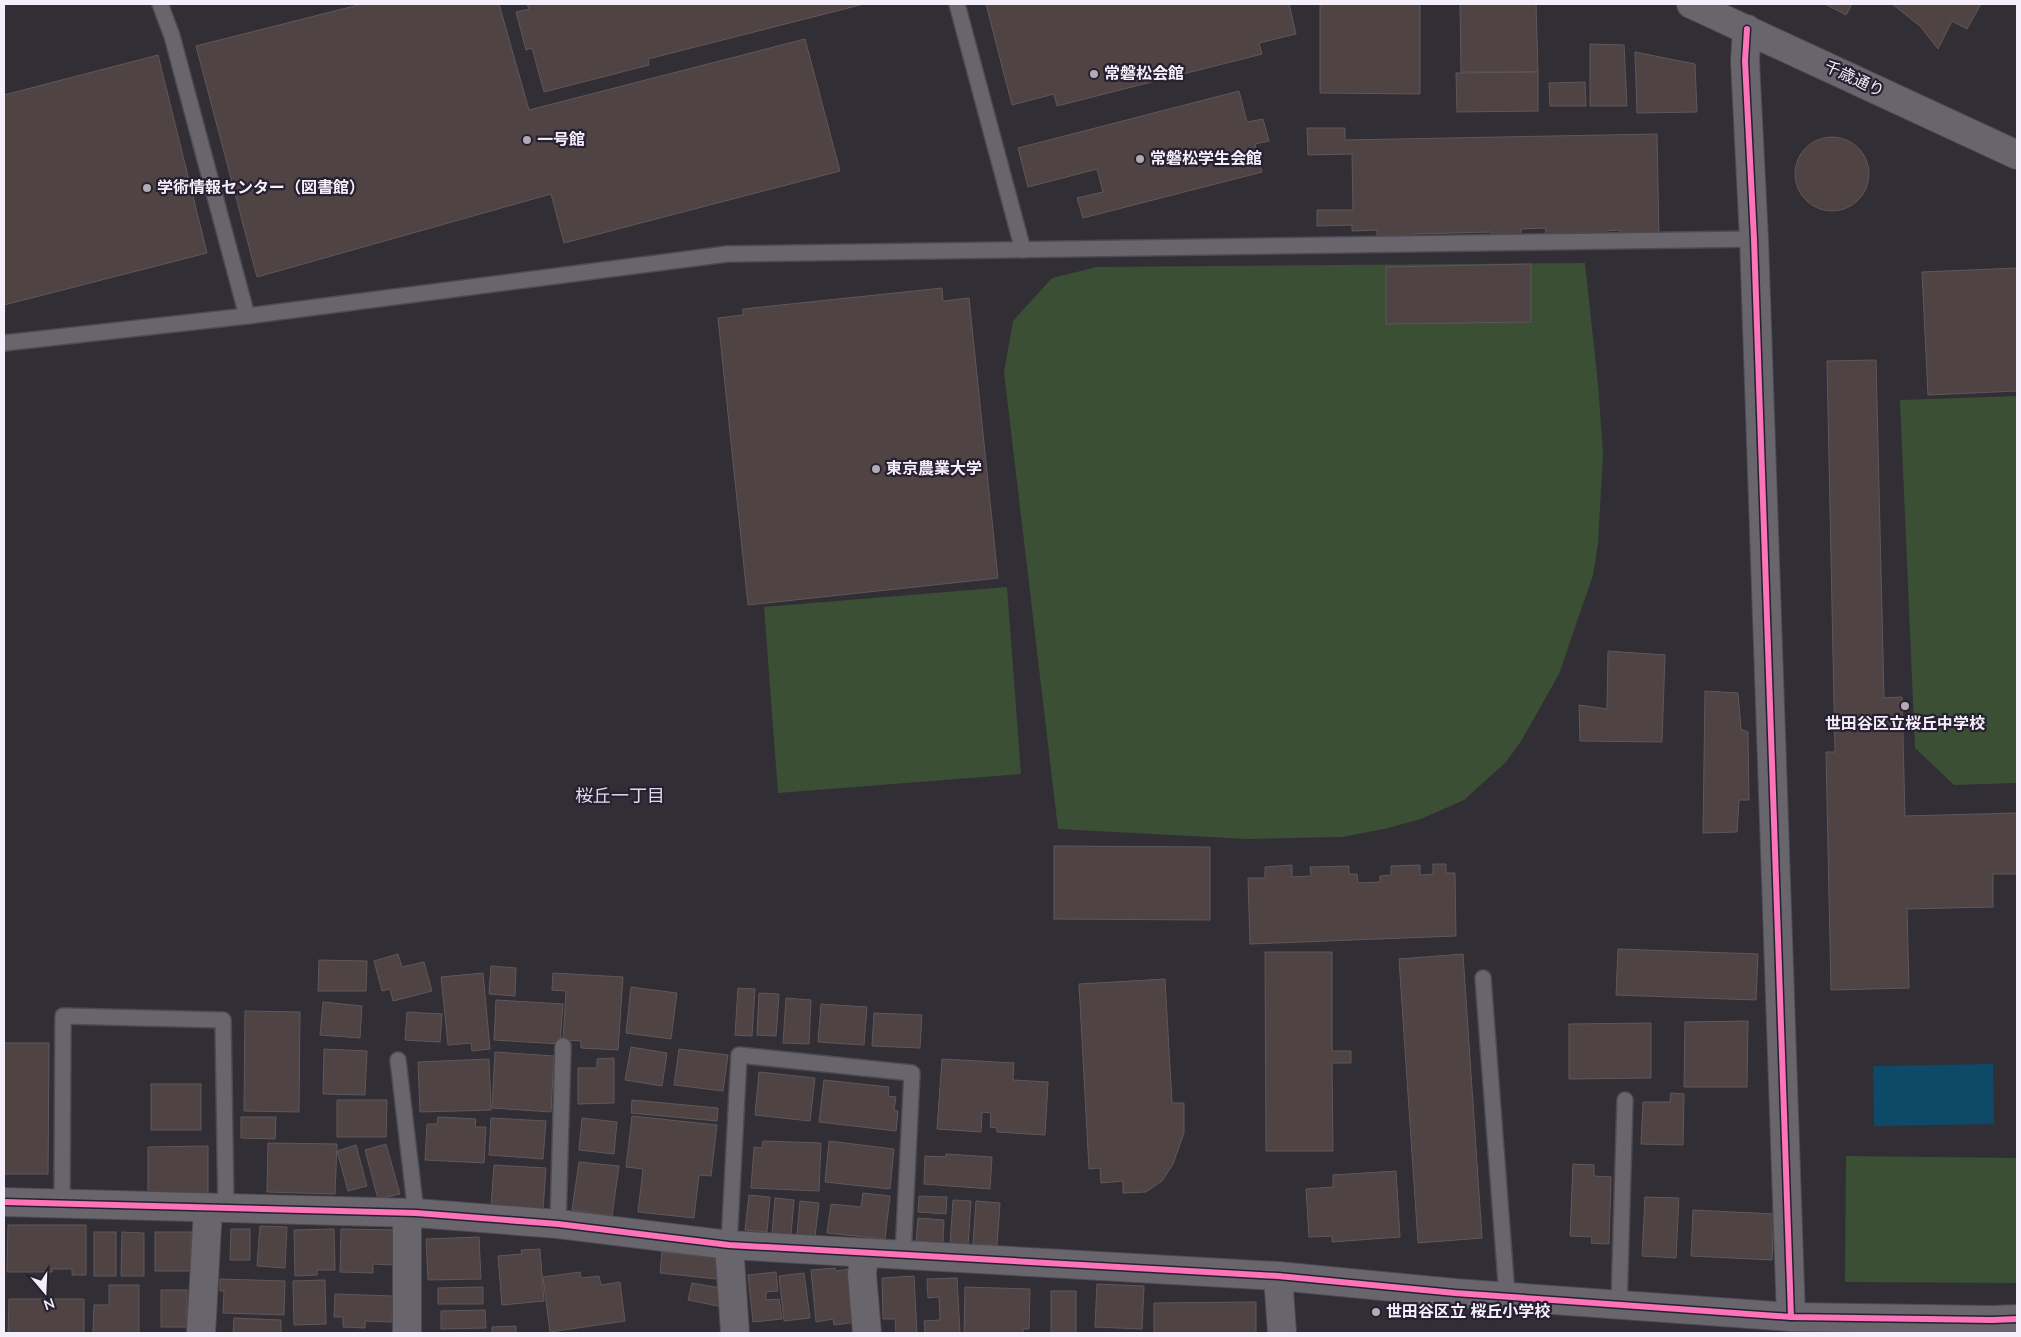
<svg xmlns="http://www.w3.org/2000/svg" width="2021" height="1337" viewBox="0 0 2021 1337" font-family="'Nunito Sans','Noto Sans JP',sans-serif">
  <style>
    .grass { fill: #3a4f34 }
    .water { fill: #0d4a68 }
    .building { fill: #4f4343; stroke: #5f585b }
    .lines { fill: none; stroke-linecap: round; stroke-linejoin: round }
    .service-casing { stroke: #4e4a52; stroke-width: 18 }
    .minor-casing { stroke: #4e4a52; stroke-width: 30 }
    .tertiary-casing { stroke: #4e4a52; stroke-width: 30 }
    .service { stroke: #69656d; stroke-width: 15 }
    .minor { stroke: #69656d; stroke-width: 28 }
    .tertiary { stroke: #69656d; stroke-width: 28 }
    .cycleway-casing { stroke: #272030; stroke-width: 9 }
    .cycleway { stroke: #fb73b8; stroke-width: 6 }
    .poi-dot { fill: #b0abb5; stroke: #272030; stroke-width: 2 }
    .labels { text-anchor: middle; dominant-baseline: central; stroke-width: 4.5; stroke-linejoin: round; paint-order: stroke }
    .poi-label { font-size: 16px; font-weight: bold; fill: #f4effa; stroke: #272030; text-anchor: start }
    .street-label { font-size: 16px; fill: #f4effa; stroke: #272030 }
    .neighbourhood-label { font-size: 18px; fill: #e0d8ed; stroke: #272030 }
  </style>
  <rect width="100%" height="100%" fill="#322e36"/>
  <!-- grass -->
  <g class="grass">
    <polygon points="1585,263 1598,384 1603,454 1598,544 1593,575 1559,674 1520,743 1505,763 1464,800 1421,819 1384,829 1342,837 1248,839 1058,829 1004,372 1013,321 1052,278 1097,267"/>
    <polygon points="2017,396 2017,783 1954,785 1915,748 1900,400"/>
    <polygon points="1007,587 1021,774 778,793 764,607"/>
    <polygon points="1846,1156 2017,1158 2017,1283 1845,1282"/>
  </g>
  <!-- water -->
  <polygon class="water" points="1993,1064 1994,1124 1874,1126 1873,1066"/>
  <!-- building -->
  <g class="building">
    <polygon points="362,4 499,4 529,110 805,39 840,171 564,243 551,194 257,277 196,46"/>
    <polygon points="527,4 864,4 648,59 649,65 544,92 532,48 526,50 516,12 529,9"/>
    <polygon points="986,4 1289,4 1296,34 1259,43 1262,54 1057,106 1054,94 1012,105"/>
    <polygon points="1320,4 1420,4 1420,94 1320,93"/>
    <polygon points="1460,4 1536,4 1538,72 1461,72"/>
    <polygon points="1825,4 1852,4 1846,15"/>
    <polygon points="1892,4 1981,4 1967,29 1952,21 1938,49 1920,26"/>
    <polygon points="1590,44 1624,45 1627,106 1590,106"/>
    <polygon points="1635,52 1695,64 1697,112 1637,113"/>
    <polygon points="158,55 207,253 4,305 4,95"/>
    <polygon points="1538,72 1538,111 1457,112 1456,73"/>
    <polygon points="1585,82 1586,106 1550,106 1549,83"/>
    <polygon points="1239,91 1247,122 1263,119 1269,141 1255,144 1262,172 1083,218 1077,198 1103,192 1097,169 1028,187 1018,148"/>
    <polygon points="1307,128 1345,128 1345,140 1657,134 1659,239 1620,239 1620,230 1605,231 1605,239 1545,240 1546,228 1521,229 1521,240 1491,240 1491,232 1413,234 1413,243 1377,244 1377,230 1352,231 1352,225 1317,226 1317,210 1353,210 1352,154 1308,155"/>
    <circle cx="1832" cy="174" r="37"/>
    <polygon points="1531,264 1531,322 1386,324 1386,267"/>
    <polygon points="2017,268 2017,391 1928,395 1922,272"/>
    <polygon points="942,288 943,301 969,298 998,578 748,605 718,318 743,315 743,309"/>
    <polygon points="1876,360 1884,698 1902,697 1905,816 2017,813 2017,874 1993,874 1993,907 1907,909 1909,988 1831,990 1826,752 1835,752 1827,361"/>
    <polygon points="1608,651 1665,655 1662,742 1580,741 1579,705 1607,709"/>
    <polygon points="1705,691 1738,693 1741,729 1748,732 1749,800 1739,800 1737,832 1703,833"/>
    <polygon points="1054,846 1210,847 1210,920 1054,919"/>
    <polygon points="1433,864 1446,864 1446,873 1455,873 1456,936 1250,944 1248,878 1265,878 1265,867 1292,865 1292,877 1311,876 1310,867 1349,866 1349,874 1357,874 1358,883 1380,882 1380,876 1391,875 1391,866 1420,865 1420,875 1433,874"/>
    <polygon points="1618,949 1758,954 1756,1000 1616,995"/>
    <polygon points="1265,952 1332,952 1332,1051 1351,1051 1351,1063 1332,1063 1333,1151 1266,1151"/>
    <polygon points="398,954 402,967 424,962 432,991 393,1001 390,989 382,991 374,961"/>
    <polygon points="1463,954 1482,1238 1418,1243 1399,959"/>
    <polygon points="319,960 367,961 366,991 318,991"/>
    <polygon points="491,966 516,968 515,996 489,994"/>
    <polygon points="483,973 490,1049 472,1051 471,1043 448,1045 441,977"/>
    <polygon points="553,973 623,977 618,1050 581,1048 581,1041 563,1040 566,991 552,990"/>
    <polygon points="1165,979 1172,1103 1184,1103 1184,1133 1173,1164 1162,1181 1146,1192 1123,1193 1123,1181 1101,1183 1100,1168 1089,1169 1079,984"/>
    <polygon points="631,987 677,993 671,1039 626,1033"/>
    <polygon points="738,988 755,989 752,1036 735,1035"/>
    <polygon points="759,993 779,994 776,1036 757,1035"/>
    <polygon points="786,998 811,1000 809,1044 783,1043"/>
    <polygon points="496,1000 563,1004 560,1044 494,1040"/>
    <polygon points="323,1002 362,1006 360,1038 320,1035"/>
    <polygon points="821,1004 867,1007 864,1045 818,1042"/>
    <polygon points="245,1011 300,1012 299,1112 244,1111"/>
    <polygon points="407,1012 442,1014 440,1042 405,1040"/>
    <polygon points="874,1013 922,1015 920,1048 872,1046"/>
    <polygon points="1748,1021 1747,1087 1684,1087 1685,1022"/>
    <polygon points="1651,1023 1651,1078 1569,1079 1569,1024"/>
    <polygon points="4,1043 49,1043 48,1174 4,1174"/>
    <polygon points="631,1047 667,1053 662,1086 625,1080"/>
    <polygon points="324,1049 367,1051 365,1095 323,1094"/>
    <polygon points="679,1049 728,1055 723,1091 674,1085"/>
    <polygon points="495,1052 554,1056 551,1112 492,1108"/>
    <polygon points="614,1058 614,1103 578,1104 578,1068 597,1068 597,1059"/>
    <polygon points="489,1059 491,1110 420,1112 418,1062"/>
    <polygon points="942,1059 1014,1063 1013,1080 1048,1082 1045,1135 997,1132 997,1128 990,1127 991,1113 982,1112 981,1132 937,1129"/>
    <polygon points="759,1072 815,1078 810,1121 755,1115"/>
    <polygon points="824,1080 889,1087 888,1096 896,1097 894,1110 898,1111 896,1131 819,1122"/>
    <rect x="151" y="1084" width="50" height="46"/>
    <polygon points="1671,1093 1684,1094 1683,1145 1641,1144 1643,1102 1670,1102"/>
    <polygon points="337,1100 387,1100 386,1137 337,1137"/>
    <polygon points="632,1100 718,1108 717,1121 631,1113"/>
    <polygon points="632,1116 717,1125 711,1176 699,1175 694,1218 638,1212 643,1169 626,1167"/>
    <polygon points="241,1117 276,1117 275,1139 241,1138"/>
    <polygon points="438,1117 476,1119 475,1127 486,1127 484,1163 425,1160 427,1124 437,1124"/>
    <polygon points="491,1118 546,1121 543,1159 489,1155"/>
    <polygon points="582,1118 617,1122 614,1154 579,1150"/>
    <polygon points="763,1141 821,1143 819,1191 751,1188 754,1147 762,1148"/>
    <polygon points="829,1141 894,1149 890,1189 825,1182"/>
    <polygon points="268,1143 337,1144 335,1194 267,1192"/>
    <polygon points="386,1144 400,1194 378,1199 365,1150"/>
    <polygon points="356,1145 367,1186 348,1191 337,1151"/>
    <polygon points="208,1146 208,1195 148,1196 148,1147"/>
    <polygon points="946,1154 992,1157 990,1189 924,1184 925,1156 946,1157"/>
    <polygon points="579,1162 619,1166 612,1216 572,1210"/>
    <polygon points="1573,1164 1594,1165 1594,1176 1611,1177 1609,1244 1591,1243 1592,1237 1570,1236"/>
    <polygon points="494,1165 546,1168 543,1209 491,1206"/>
    <polygon points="1396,1171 1400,1237 1332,1242 1332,1236 1309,1237 1306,1189 1333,1187 1333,1175"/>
    <polygon points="863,1193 890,1196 885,1239 827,1233 831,1204 861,1207"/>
    <polygon points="749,1195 770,1197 767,1232 745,1230"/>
    <polygon points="919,1196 947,1197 946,1214 918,1212"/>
    <polygon points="1645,1197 1679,1198 1676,1258 1642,1256"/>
    <polygon points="775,1198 794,1200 791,1235 772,1233"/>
    <polygon points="953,1200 971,1201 968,1246 950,1245"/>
    <polygon points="800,1201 819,1203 815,1237 797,1235"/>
    <polygon points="976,1201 1000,1203 997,1245 973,1244"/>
    <polygon points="1693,1210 1774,1214 1772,1260 1691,1256"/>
    <polygon points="918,1218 944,1220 943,1243 916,1242"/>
    <polygon points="8,1225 86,1225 86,1275 72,1275 72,1269 52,1269 52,1272 7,1272"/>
    <polygon points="260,1226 287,1227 285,1268 257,1266"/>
    <polygon points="231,1229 250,1229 250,1260 230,1260"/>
    <polygon points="334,1229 335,1270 317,1270 317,1275 295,1276 294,1230"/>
    <polygon points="341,1229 396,1230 395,1265 373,1264 373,1273 340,1272"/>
    <rect x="94" y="1232" width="22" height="44"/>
    <polygon points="122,1232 144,1233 144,1276 121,1276"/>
    <rect x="155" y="1232" width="36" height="39"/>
    <polygon points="479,1237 481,1279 428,1280 426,1239"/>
    <polygon points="540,1249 544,1301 502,1305 498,1256 522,1254 521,1250"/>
    <polygon points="662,1252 718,1258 716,1279 660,1273"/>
    <polygon points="835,1268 836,1271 850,1269 857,1322 834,1325 833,1319 816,1322 811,1270"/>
    <polygon points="580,1272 581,1278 599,1276 601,1285 620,1282 625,1321 550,1332 543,1277"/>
    <polygon points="776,1272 778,1291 766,1292 766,1300 779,1299 782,1319 753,1322 748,1275"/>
    <polygon points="804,1273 810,1318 784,1321 779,1276"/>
    <polygon points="914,1276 917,1333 896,1333 895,1319 883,1319 882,1278"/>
    <polygon points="957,1278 960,1333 925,1333 924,1321 940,1320 939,1297 928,1298 927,1279"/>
    <polygon points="220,1279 285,1281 284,1315 223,1313 224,1291 220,1291"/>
    <polygon points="325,1280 326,1324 294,1325 293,1281"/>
    <polygon points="692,1283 721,1288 718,1306 688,1300"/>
    <polygon points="1097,1284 1144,1286 1142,1329 1095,1327"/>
    <polygon points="109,1285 139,1285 139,1333 93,1333 94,1305 109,1305"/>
    <polygon points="483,1287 483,1304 438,1304 438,1288"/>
    <polygon points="965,1287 1030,1289 1029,1329 1023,1329 1023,1333 964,1333"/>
    <rect x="161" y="1290" width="26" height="37"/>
    <rect x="1051" y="1291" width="25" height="42"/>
    <polygon points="335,1294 393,1296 392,1322 365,1321 365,1328 343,1327 343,1317 334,1317"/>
    <polygon points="9,1299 84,1299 84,1333 8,1333"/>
    <polygon points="1256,1302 1256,1333 1154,1333 1154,1303"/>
    <polygon points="485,1310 486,1328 441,1329 441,1311"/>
    <polygon points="234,1318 281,1320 281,1333 233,1333"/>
    <polygon points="516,1326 516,1333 492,1333 492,1327"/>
  </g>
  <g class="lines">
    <defs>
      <g id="service">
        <polyline points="160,4 172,36 247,316"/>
        <polyline points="957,4 1023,250"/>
        <polyline points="4,343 247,316 727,254 1754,239"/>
        <polyline points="1483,978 1507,1295"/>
        <polyline points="398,1060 416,1213"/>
        <polyline points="62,1204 63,1016 223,1020 226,1208"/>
        <polyline points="558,1224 563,1046"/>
        <polyline points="729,1245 739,1055 912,1073 903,1255"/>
        <polyline points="1619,1305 1625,1100"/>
      </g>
      <g id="minor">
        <polyline points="1747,29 1745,61 1754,239 1791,1317"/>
        <polyline points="4,1202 416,1213 558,1224 729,1245 1278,1276 1455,1293 1791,1317 1992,1320 2017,1319"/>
        <polyline points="407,1214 407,1333"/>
        <polyline points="729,1245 735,1333"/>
        <polyline points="864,1253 862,1274 867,1333"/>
        <polyline points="1278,1276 1282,1333"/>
        <polyline points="201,1333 208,1209"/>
      </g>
      <polyline id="tertiary" points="1691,4 2017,155"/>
    </defs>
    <!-- service casing -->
    <use href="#service" class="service-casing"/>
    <!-- minor casing -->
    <use href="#minor" class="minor-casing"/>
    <!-- tertiary casing -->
    <use href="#tertiary" class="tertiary-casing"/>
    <!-- service -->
    <use href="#service" class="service"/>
    <!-- minor -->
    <use href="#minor" class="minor"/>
    <!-- tertiary -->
    <use href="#tertiary" class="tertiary"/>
    <defs>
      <g id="cycleway">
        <polyline points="1747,29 1745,61 1754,239 1791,1317"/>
        <polyline points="4,1202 416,1213 558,1224 729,1245 1278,1276 1455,1293 1791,1317 1992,1320 2017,1319"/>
      </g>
    </defs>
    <!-- cycleway casing -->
    <use href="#cycleway" class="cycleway-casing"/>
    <!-- cycleway -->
    <use href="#cycleway" class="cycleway"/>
  </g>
  <!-- markers -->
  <g class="poi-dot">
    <circle cx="1094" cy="74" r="5"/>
    <circle cx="527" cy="140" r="5"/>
    <circle cx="1140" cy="159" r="5"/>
    <circle cx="147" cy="188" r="5"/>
    <circle cx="876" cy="469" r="5"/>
    <circle cx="1905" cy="706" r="5"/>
    <circle cx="1376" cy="1312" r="5"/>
  </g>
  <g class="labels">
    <!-- poi labels -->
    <g class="poi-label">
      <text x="1104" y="74">常磐松会館</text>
      <text x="537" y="140">一号館</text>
      <text x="1150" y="159">常磐松学生会館</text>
      <text x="157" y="188">学術情報センター（図書館）</text>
      <text x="886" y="469">東京農業大学</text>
      <text x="1905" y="724" text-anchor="middle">世田谷区立桜丘中学校</text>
      <text x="1386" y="1312">世田谷区立 桜丘小学校</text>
    </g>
    <!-- street labels -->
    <g class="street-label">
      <text transform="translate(1854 79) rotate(25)">千歳通り</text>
    </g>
    <!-- neighbourhood labels -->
    <g class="neighbourhood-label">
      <text x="620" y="796">桜丘一丁目</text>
    </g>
  </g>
  <!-- border -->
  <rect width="2021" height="1337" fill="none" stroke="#f4effa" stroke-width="10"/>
  <!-- north arrow -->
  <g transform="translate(45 1292) rotate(161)" stroke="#272030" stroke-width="4" paint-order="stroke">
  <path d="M0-4L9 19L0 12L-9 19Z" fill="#f4effa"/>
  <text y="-8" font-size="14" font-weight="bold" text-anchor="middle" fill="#f4effa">N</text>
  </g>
</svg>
